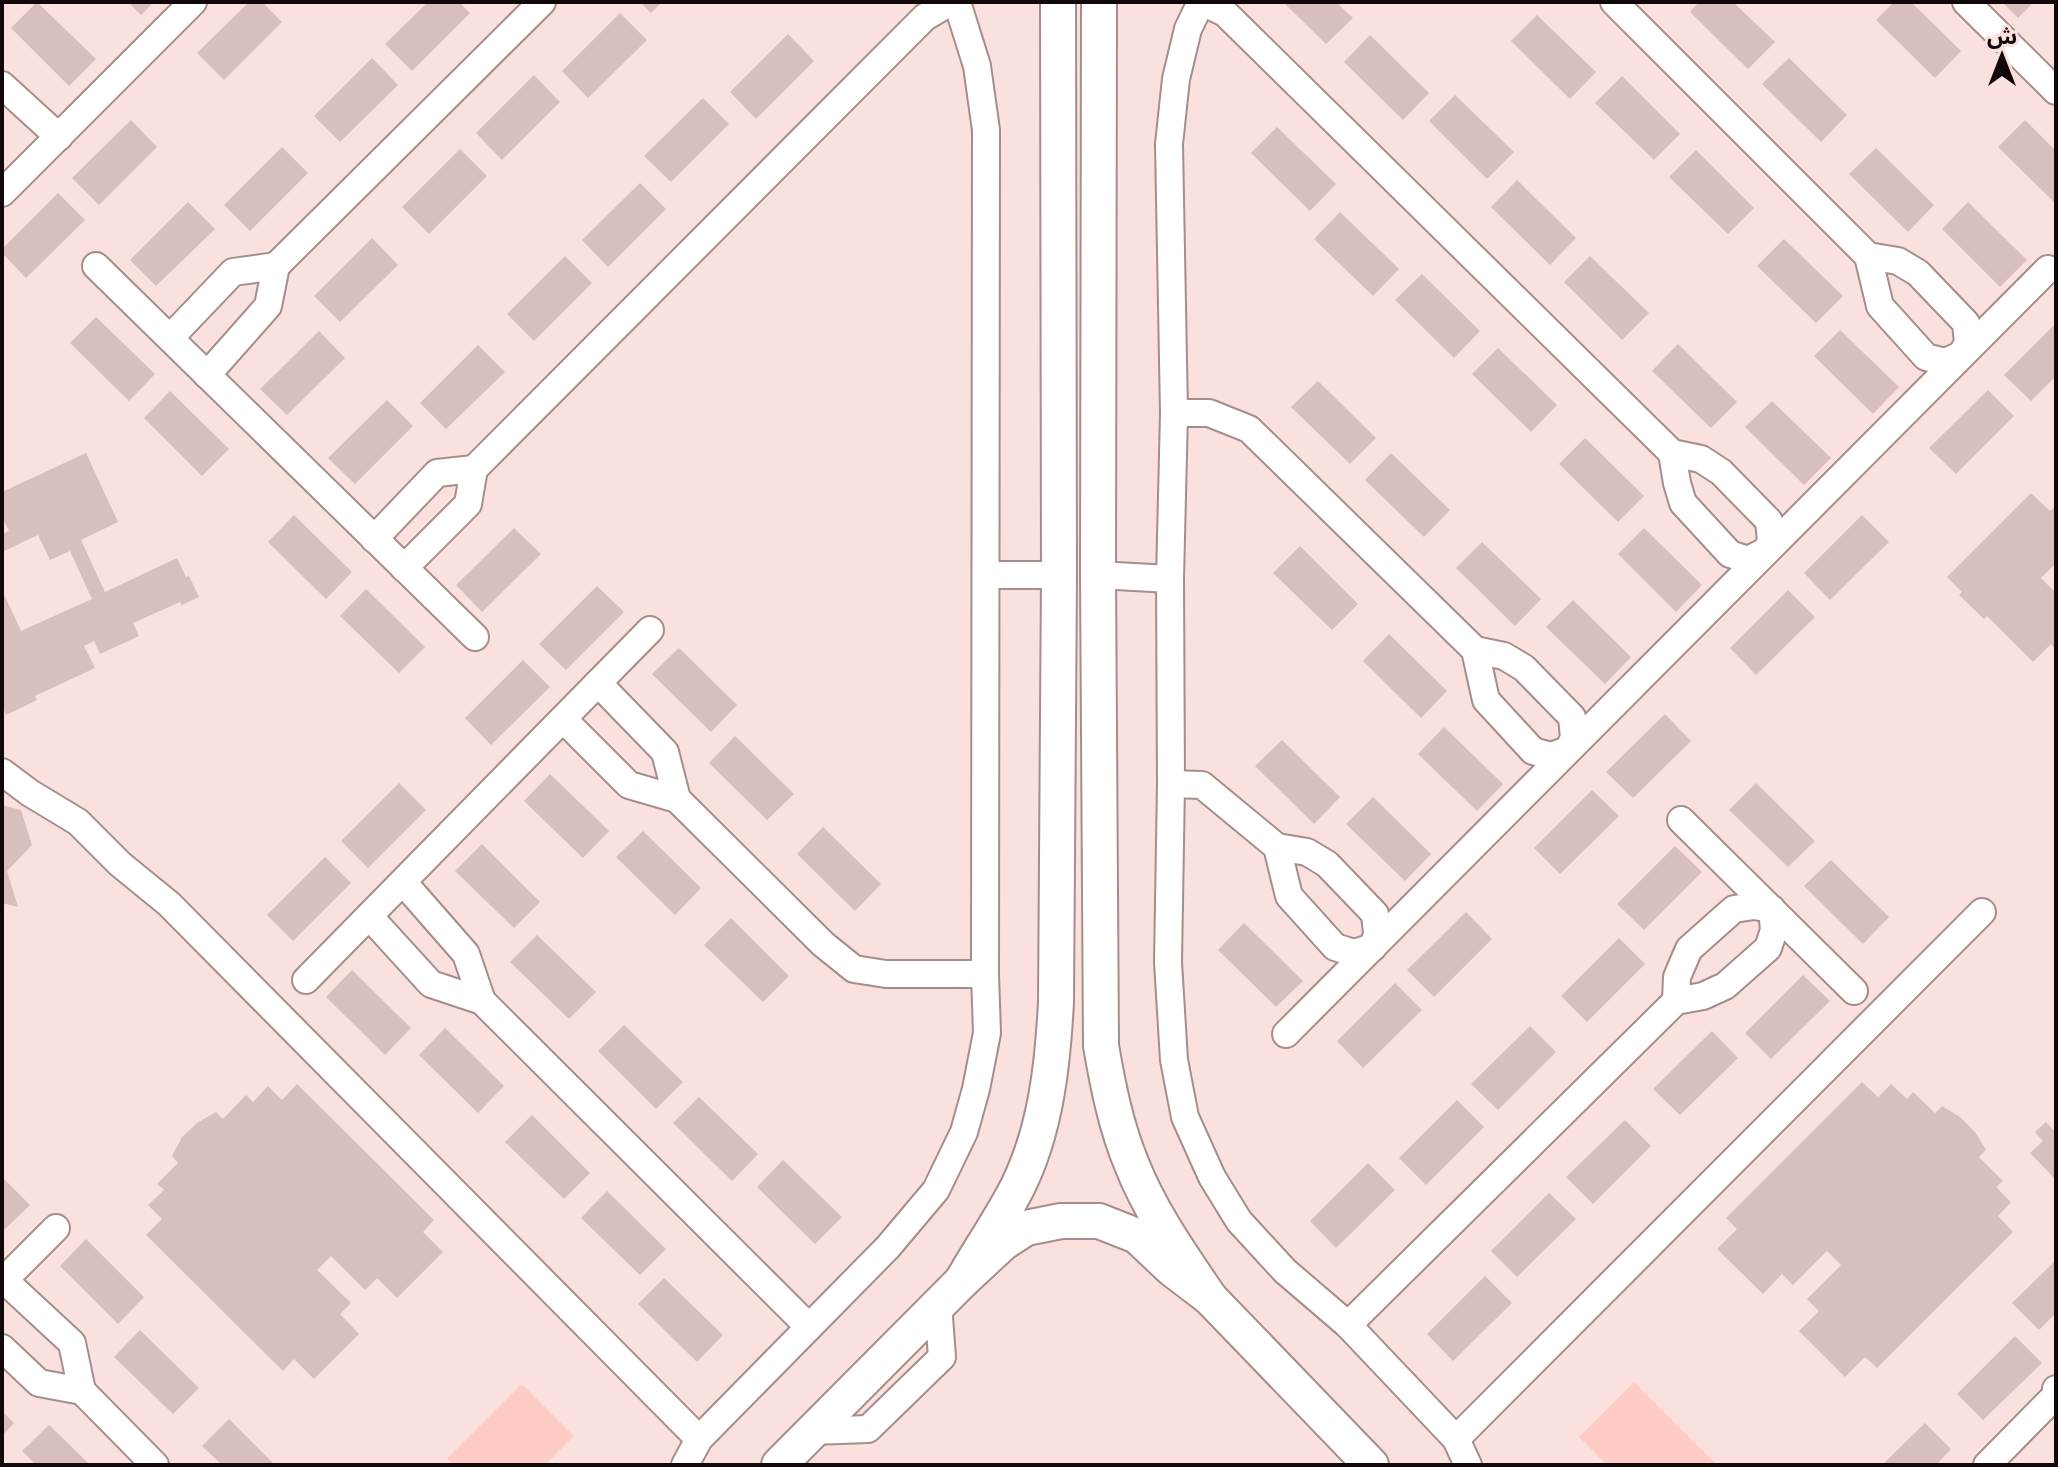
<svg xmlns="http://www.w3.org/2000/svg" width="2058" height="1467" viewBox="0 0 2058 1467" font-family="'Titillium Web','Noto Sans Arabic',sans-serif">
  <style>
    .green { fill: #fecbc5 }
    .building { fill: #d8bfbc }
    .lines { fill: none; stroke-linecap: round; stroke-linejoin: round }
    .minor-casing { stroke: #a58d8b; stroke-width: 30 }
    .major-casing { stroke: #a58d8b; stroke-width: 38 }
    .minor { stroke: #fff; stroke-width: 26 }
    .major { stroke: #fff; stroke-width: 34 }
  </style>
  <rect width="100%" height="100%" fill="#fbe1de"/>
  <!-- green -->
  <g class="green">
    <polygon points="1634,1382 1715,1463 1713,1465 1607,1465 1579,1437"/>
    <polygon points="522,1384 574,1436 545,1465 454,1465 447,1459"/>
  </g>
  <!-- building -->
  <g class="building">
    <polygon points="37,2 96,59 69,86 11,28"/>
    <polygon points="128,2 154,2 141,15"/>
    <polygon points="249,2 262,2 282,22 224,80 197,53"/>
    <polygon points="428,2 459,2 470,13 412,71 385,44"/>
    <polygon points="640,2 662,2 651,13"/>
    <polygon points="1283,2 1336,2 1353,18 1326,44"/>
    <polygon points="1699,2 1733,2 1775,42 1748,69 1690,12"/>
    <polygon points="1894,2 1911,2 1961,51 1935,78 1876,20"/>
    <polygon points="2002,2 2034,2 2018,18"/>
    <polygon points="620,13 647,40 588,98 562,71"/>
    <polygon points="1537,15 1596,72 1570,99 1511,41"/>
    <polygon points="788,34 814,61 756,119 730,92"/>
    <polygon points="1370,35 1429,93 1403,120 1344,62"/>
    <polygon points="372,58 398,85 340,142 314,116"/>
    <polygon points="1789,58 1847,115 1821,142 1762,84"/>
    <polygon points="534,75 560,102 502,160 476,133"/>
    <polygon points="1622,76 1680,134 1654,160 1595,103"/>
    <polygon points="1455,95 1514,152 1487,179 1429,121"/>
    <polygon points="703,98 729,124 671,182 644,156"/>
    <polygon points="131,120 157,147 99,205 72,178"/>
    <polygon points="2025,120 2056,151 2056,204 1998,147"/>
    <polygon points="1277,127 1336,184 1310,211 1251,153"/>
    <polygon points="282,147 308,173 250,231 224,205"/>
    <polygon points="1876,148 1934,205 1908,232 1849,174"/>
    <polygon points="460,149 487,176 429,234 402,207"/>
    <polygon points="1696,150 1754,208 1728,234 1669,177"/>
    <polygon points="1517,180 1576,238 1550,265 1491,207"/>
    <polygon points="640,183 666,209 608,267 582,240"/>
    <polygon points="58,193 85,220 26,278 2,253 2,249"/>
    <polygon points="188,202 215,229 156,286 130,260"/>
    <polygon points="1968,202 2027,260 2000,287 1942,229"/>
    <polygon points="1340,212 1399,269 1373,296 1314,239"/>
    <polygon points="372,238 398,265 340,322 314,296"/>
    <polygon points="1784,239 1843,296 1816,323 1757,266"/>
    <polygon points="565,256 592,283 534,341 507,314"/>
    <polygon points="1590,256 1649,313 1622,340 1564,282"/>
    <polygon points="1422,274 1480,331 1454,358 1395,300"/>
    <polygon points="96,317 155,374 129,401 70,343"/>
    <polygon points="2056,323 2056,376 2031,401 2004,375"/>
    <polygon points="1840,330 1899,387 1873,414 1814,356"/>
    <polygon points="319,331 345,358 287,415 260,389"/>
    <polygon points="1678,344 1737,402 1711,428 1652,371"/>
    <polygon points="478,345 505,372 446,429 420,403"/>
    <polygon points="1498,348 1557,405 1531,432 1472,374"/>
    <polygon points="1318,381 1376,438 1350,464 1291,407"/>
    <polygon points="1988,390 2014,416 1956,474 1929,448"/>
    <polygon points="170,391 229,449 202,476 144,418"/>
    <polygon points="387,400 413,426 355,484 328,458"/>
    <polygon points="1772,401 1831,458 1804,485 1745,427"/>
    <polygon points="1585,438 1644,496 1618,522 1559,464"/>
    <polygon points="86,453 118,522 81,540 105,592 177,558 186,577 189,576 199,597 182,605 180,602 133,623 139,636 100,654 94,641 84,646 95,668 35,696 37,700 6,715 4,710 2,711 2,590 21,631 92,599 70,551 50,560 38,535 2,552 2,534 9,531 2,517 2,492"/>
    <polygon points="1391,453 1450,510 1424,537 1365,480"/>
    <polygon points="2031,493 2050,511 2056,506 2056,563 2041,578 2056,593 2056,650 2051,644 2033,662 1987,616 1984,619 1959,595 1962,592 1947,577"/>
    <polygon points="294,515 352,572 326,599 268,542"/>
    <polygon points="1862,515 1889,542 1830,600 1804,573"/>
    <polygon points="514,528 541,554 482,612 456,585"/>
    <polygon points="1644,528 1702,585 1676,612 1618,554"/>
    <polygon points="1482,542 1541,599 1515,626 1456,568"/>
    <polygon points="1300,546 1358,604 1332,630 1273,573"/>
    <polygon points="597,586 624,612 566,670 539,644"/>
    <polygon points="366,589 425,647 399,673 340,616"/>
    <polygon points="1788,590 1815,617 1756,675 1730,648"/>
    <polygon points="1573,600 1631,657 1605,684 1546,627"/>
    <polygon points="1389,634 1447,691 1421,718 1363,661"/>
    <polygon points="679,648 737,705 711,732 652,674"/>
    <polygon points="523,660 550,687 491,745 465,718"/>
    <polygon points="1665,714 1691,741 1633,798 1606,772"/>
    <polygon points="1444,727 1503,784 1477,811 1418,754"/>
    <polygon points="735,736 794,794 767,820 709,763"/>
    <polygon points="1282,740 1340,797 1314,824 1255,766"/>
    <polygon points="550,774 609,831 583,858 524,801"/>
    <polygon points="399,783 426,810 368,868 341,841"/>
    <polygon points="1756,783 1815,841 1788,867 1729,810"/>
    <polygon points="1592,790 1619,816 1560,874 1534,848"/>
    <polygon points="1373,797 1431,854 1405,881 1346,824"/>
    <polygon points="2,805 21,810 32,845 7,871 18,907 2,903"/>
    <polygon points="823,827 881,884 855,911 797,854"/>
    <polygon points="643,831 701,888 675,915 616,857"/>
    <polygon points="482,844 540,902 514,928 455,871"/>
    <polygon points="1675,846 1702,872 1644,930 1617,904"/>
    <polygon points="325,857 351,883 293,941 267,915"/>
    <polygon points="1831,860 1889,917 1863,944 1804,886"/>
    <polygon points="1466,912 1492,939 1434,997 1407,970"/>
    <polygon points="731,918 789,976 763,1002 704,945"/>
    <polygon points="1244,923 1303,981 1276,1007 1218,950"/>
    <polygon points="537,935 596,992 569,1019 510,962"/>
    <polygon points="1619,938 1645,964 1587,1022 1561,996"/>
    <polygon points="352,970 411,1028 385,1055 326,997"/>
    <polygon points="1803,975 1830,1001 1771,1059 1745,1033"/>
    <polygon points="1395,983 1422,1010 1363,1068 1337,1041"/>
    <polygon points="624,1025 683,1082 656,1109 598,1051"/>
    <polygon points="1530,1026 1556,1052 1498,1110 1471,1084"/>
    <polygon points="445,1028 504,1086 478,1113 419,1055"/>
    <polygon points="1712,1031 1738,1058 1680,1115 1653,1089"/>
    <polygon points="1862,1082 1878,1097 1891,1084 1907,1099 1913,1092 1935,1113 1942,1106 1960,1117 1975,1132 1986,1150 1979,1157 2003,1181 1996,1187 2011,1202 1998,1216 2013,1232 1877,1368 1865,1357 1845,1377 1799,1331 1819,1311 1807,1299 1841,1265 1827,1251 1793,1285 1782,1274 1763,1294 1717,1249 1737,1229 1726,1218"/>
    <polygon points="297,1084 434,1220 423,1232 443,1252 397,1298 377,1278 365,1290 331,1256 317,1270 351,1303 340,1314 359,1334 314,1379 294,1359 283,1371 146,1235 162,1219 148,1205 164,1190 157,1184 178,1163 172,1156 182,1137 197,1123 216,1112 223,1119 246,1095 253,1102 268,1086 282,1100"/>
    <polygon points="699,1097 758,1154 732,1181 673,1123"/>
    <polygon points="1457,1100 1484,1127 1426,1185 1399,1158"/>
    <polygon points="532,1115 590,1173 564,1199 505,1142"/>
    <polygon points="1625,1120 1651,1146 1593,1204 1566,1177"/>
    <polygon points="2046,1122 2056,1133 2056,1180 2030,1153 2043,1141 2035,1132"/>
    <polygon points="783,1160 842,1217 815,1244 757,1187"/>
    <polygon points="1368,1163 1395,1190 1336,1248 1310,1221"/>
    <polygon points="2,1177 30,1205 2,1232"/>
    <polygon points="607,1191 666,1249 640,1275 581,1218"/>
    <polygon points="1549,1193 1576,1219 1517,1277 1491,1251"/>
    <polygon points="86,1239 144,1297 118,1324 60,1266"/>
    <polygon points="2056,1260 2056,1313 2039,1330 2012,1303"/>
    <polygon points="1485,1276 1512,1303 1453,1361 1427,1334"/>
    <polygon points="664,1278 723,1335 697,1362 638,1304"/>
    <polygon points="140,1330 199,1388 173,1414 114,1357"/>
    <polygon points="2015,1336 2042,1363 1983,1420 1957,1394"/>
    <polygon points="2,1411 14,1423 2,1436"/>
    <polygon points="229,1419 275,1465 222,1465 202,1446"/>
    <polygon points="1925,1423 1951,1449 1936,1465 1882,1465"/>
    <polygon points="49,1425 78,1453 90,1465 36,1465 22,1451"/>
  </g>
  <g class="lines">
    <defs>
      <g id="minor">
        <polyline points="1201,2 1188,29 1176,79 1169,144 1174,413 1170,579 1171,784 1168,962 1174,1060 1185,1117 1212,1177 1239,1221 1285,1271 1348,1325 1456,1439 1468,1465"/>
        <polyline points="1202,2 1225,13 1672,453 1701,459 1721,472 1769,521 1771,541 1766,551 1748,560 1730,554 1683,503 1677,483 1672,453"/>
        <polyline points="1614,2 1868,256 1880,306 1926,357 1945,362 1961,355 1968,343 1966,323 1918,273 1898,261 1868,256"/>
        <polyline points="1966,2 2056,91"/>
        <polyline points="2,85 59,137"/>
        <polyline points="2,193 193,2"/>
        <polyline points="96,266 475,637"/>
        <polyline points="276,266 542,2"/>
        <polyline points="170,338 233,272 276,266 268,306 207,375"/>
        <polyline points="1174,413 1209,413 1249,429 1475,650 1504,656 1524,668 1572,717 1574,738 1568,750 1551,756 1533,751 1486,700 1475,650"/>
        <polyline points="474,469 925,17 951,2"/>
        <polyline points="374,539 437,473 474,469 468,504 404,568"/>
        <polyline points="987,575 1059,575"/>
        <polyline points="1098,575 1170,579"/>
        <polyline points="563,719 629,785 677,799 665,752 598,683"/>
        <polyline points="2,772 30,793 78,822 120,864 169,904 699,1439"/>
        <polyline points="1171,784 1202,785 1277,847 1307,852 1327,864 1375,914 1377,934 1373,947 1354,953 1335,947 1289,896 1277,847"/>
        <polyline points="677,799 823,944 854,969 886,974 985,974"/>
        <polyline points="1681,820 1854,991"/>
        <polyline points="369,916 431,984 482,1001 466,954 403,882"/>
        <polyline points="306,980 650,630"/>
        <polyline points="482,1001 809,1327"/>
        <polyline points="1286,1034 2048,269"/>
        <polyline points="2,1282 56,1228"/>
        <polyline points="1348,1325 1676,1001 1703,996 1725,986 1768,948 1774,930 1772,909 1754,906 1734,909 1689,949 1677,977 1676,1001"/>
        <polyline points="2,1348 39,1383 82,1391 72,1343 4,1280"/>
        <polyline points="82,1391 155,1465"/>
        <polyline points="813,1431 868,1429 942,1357 938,1304"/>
        <polyline points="1456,1439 1982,912"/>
        <polyline points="685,1465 699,1439 888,1247 936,1190 964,1132 976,1089 987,1033 985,974 986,130 977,66 957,2"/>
        <polyline points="1987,1465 2055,1396 2056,1389"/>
      </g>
      <g id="major">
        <path d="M 1099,2 L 1098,575 L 1101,1046 C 1108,1086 1116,1127 1132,1165 C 1151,1213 1181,1255 1210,1298"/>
        <path d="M 962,1281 C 980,1249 1002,1218 1018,1186 C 1046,1129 1053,1063 1056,1001 L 1059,575 L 1058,2"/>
        <polyline points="779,1465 962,1281 1003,1243 1026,1228 1061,1221 1099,1221 1137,1236 1172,1269 1210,1298 1371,1465"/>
      </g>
    </defs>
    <!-- minor casing -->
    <use href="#minor" class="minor-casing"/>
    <!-- major casing -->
    <use href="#major" class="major-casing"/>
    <!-- minor -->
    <use href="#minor" class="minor"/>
    <!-- major -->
    <use href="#major" class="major"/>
  </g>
  <!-- border -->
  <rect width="2058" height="1467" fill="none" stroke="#110909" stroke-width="8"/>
  <!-- north arrow -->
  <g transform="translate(2002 56)" stroke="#fbe1de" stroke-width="6" paint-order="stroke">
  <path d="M0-6L14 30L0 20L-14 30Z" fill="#110909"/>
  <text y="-12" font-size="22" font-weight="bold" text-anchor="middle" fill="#110909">ش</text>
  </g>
</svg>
